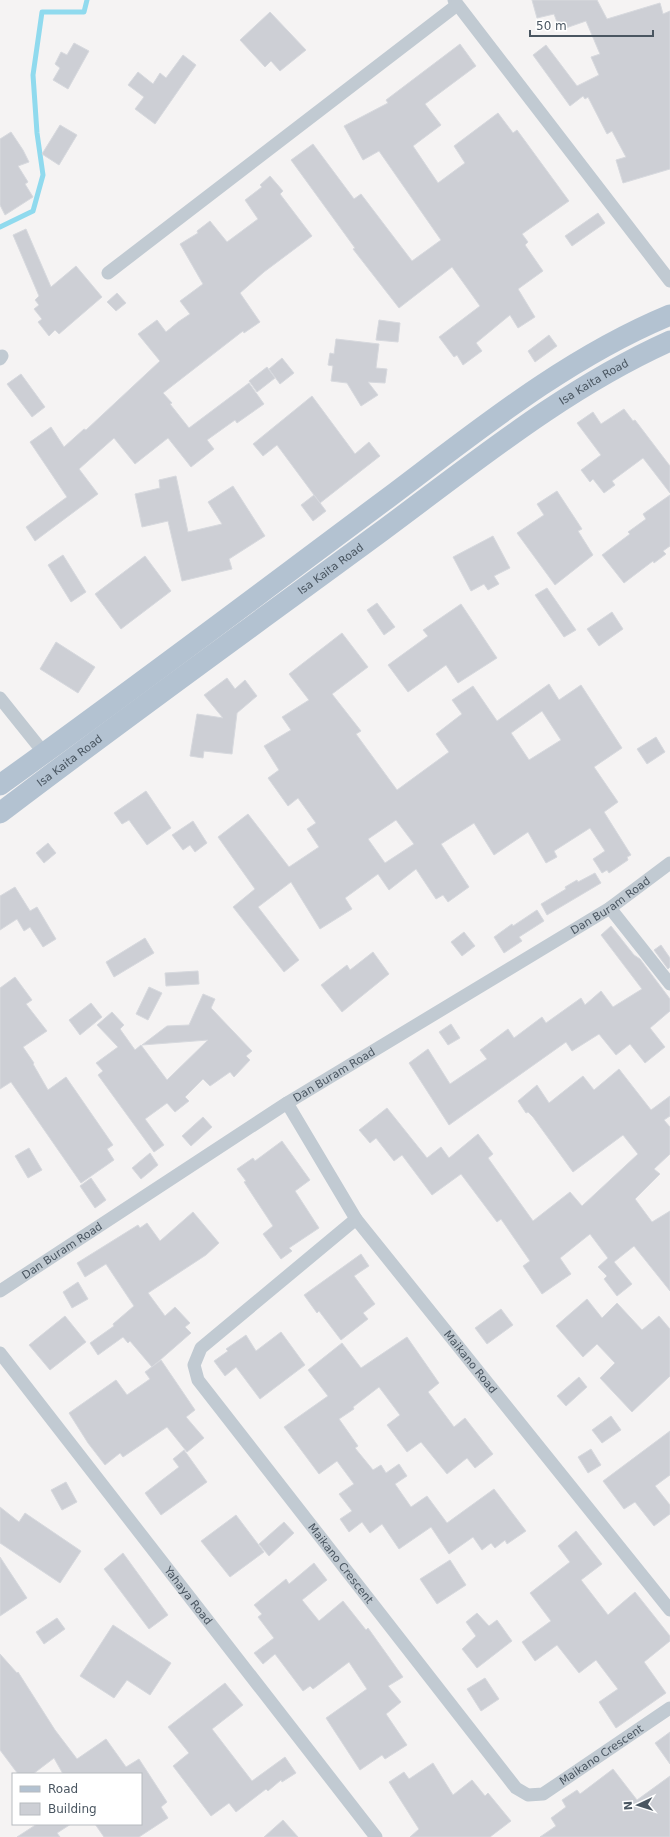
<svg xmlns="http://www.w3.org/2000/svg" width="670" height="1837" viewBox="0 0 670 1837" font-family="'DejaVu Sans',sans-serif">
  <style>
    .lines { fill: none; stroke-linecap: round; stroke-linejoin: round }
    .stream { stroke: #90daee; stroke-width: 5 }
    .building { fill: #cdcfd5; stroke: #d7d9de; fill-rule: evenodd }
    .street { stroke: #c1cad2; stroke-width: 13 }
    .primary { stroke: #b3c2d1; stroke-width: 21 }
    .labels { text-anchor: middle; dominant-baseline: central; stroke-width: 4; stroke-linejoin: round; paint-order: stroke }
    .street-label { font-size: 11px; fill: #4a5661; stroke: #fff }
  </style>
  <rect width="100%" height="100%" fill="#f5f3f3"/>
  <g class="lines">
    <!-- stream -->
    <polyline class="stream" points="0,227 33,211 43,175 37,133 33,75 42,12 84,12 87,0"/>
  </g>
  <!-- building -->
  <g class="building">
    <polygon points="532,0 597,0 607,19 660,3 663,14 670,11 670,169 623,183 616,160 626,157 612,131 607,134 588,97 585,99 583,96 570,106 533,55 546,45 577,86 599,75 591,57 600,54 586,21 560,30 554,14 537,18"/>
    <polygon points="270,12 306,50 280,71 271,61 265,67 240,40"/>
    <polygon points="74,43 89,51 68,89 53,80 60,68 55,64 61,52 67,55"/>
    <polygon points="460,44 476,66 425,104 441,125 413,146 438,183 465,163 454,146 498,113 513,133 517,130 569,201 522,234 528,242 525,245 543,271 518,289 535,317 518,328 510,315 476,343 482,351 463,365 457,355 454,357 439,337 480,306 452,267 399,308 353,249 355,248 291,160 313,144 354,199 361,194 412,261 441,240 379,151 363,160 344,126 388,103 386,100"/>
    <polygon points="183,55 196,65 155,124 135,109 144,97 128,85 138,72 153,84 160,73 166,78"/>
    <polygon points="60,125 77,135 59,165 42,154"/>
    <polygon points="11,132 23,150 29,162 18,166 28,182 25,184 33,197 5,215 0,205 0,139"/>
    <polygon points="270,176 283,191 280,194 312,236 264,272 240,293 260,322 244,333 243,331 163,393 172,403 170,404 189,428 249,383 264,404 237,423 235,420 207,440 214,449 191,467 168,438 135,464 114,438 79,469 98,494 35,541 26,527 67,497 30,442 51,427 64,447 84,429 86,430 160,361 138,334 157,320 166,332 178,322 190,314 180,301 203,284 180,244 198,233 197,231 210,221 227,242 258,219 245,200 262,187 260,185"/>
    <polygon points="598,213 605,223 572,246 565,236"/>
    <polygon points="26,229 51,287 76,266 102,297 59,334 55,330 49,336 38,322 42,319 34,309 39,305 35,300 39,296 13,235"/>
    <polygon points="117,293 126,303 116,311 107,302"/>
    <polygon points="379,320 400,323 398,342 376,340"/>
    <polygon points="549,335 557,346 535,362 528,351"/>
    <polygon points="336,339 379,344 376,368 387,369 385,383 368,382 378,395 361,406 347,383 331,381 333,366 328,365 330,353 334,354"/>
    <polygon points="282,358 294,373 280,384 269,369"/>
    <polygon points="267,367 275,378 257,392 249,381"/>
    <polygon points="21,374 45,407 32,417 7,384"/>
    <polygon points="312,396 355,454 369,442 380,456 320,503 277,445 263,456 253,444"/>
    <polygon points="624,409 633,421 635,420 670,466 670,493 643,458 612,481 615,485 604,493 593,479 590,482 581,470 601,455 577,423 593,412 601,424"/>
    <polygon points="176,476 188,532 222,524 208,502 233,486 265,536 229,559 232,569 182,581 168,521 142,527 135,494 160,488 159,480"/>
    <polygon points="557,491 582,529 578,531 593,555 555,585 517,533 544,515 537,504"/>
    <polygon points="314,495 326,511 313,521 301,505"/>
    <polygon points="670,495 670,546 663,551 666,554 654,563 653,561 624,583 602,555 630,534 628,532 646,519 643,514"/>
    <polygon points="493,536 510,568 494,576 499,584 488,590 484,584 471,591 453,557"/>
    <polygon points="63,555 86,592 71,602 48,565"/>
    <polygon points="145,556 171,591 121,629 95,594"/>
    <polygon points="547,588 576,630 564,637 535,595"/>
    <polygon points="377,603 395,627 384,635 367,610"/>
    <polygon points="461,604 497,658 458,683 446,665 408,692 388,665 428,636 423,630"/>
    <polygon points="612,612 623,629 599,646 587,629"/>
    <path d="M 342,633 L 368,667 L 332,694 L 361,731 L 356,734 L 397,790 L 449,752 L 436,734 L 462,714 L 452,700 L 473,686 L 497,721 L 549,684 L 559,700 L 581,685 L 622,748 L 594,767 L 618,802 L 604,812 L 631,855 L 627,857 L 628,860 L 609,873 L 607,870 L 602,873 L 593,859 L 605,851 L 590,828 L 554,851 L 557,857 L 546,863 L 528,832 L 494,855 L 474,823 L 441,844 L 469,887 L 448,902 L 443,895 L 436,899 L 416,869 L 389,890 L 378,874 L 345,898 L 352,909 L 320,929 L 291,882 L 258,907 L 299,960 L 284,972 L 233,907 L 255,889 L 218,837 L 248,814 L 289,867 L 319,847 L 307,829 L 316,823 L 298,798 L 288,806 L 268,778 L 279,770 L 264,746 L 291,730 L 282,717 L 309,700 L 289,674 ZM 542,711 L 561,740 L 529,760 L 511,733 ZM 396,820 L 414,844 L 385,863 L 368,839 Z"/>
    <polygon points="56,642 95,667 78,693 40,669"/>
    <polygon points="227,678 235,689 245,680 257,696 237,713 232,754 204,751 203,758 190,756 197,714 223,718 204,695"/>
    <polygon points="656,737 665,752 647,764 637,749"/>
    <polygon points="146,791 171,828 147,845 129,820 122,824 114,813"/>
    <polygon points="193,821 207,843 195,852 190,845 183,850 172,835"/>
    <polygon points="48,843 56,853 44,863 36,853"/>
    <polygon points="595,873 601,883 547,915 541,904 566,889 565,887 577,880 578,882"/>
    <polygon points="15,887 30,911 37,907 56,939 43,947 30,927 24,931 17,919 0,930 0,896"/>
    <polygon points="537,910 544,921 519,937 522,941 504,953 494,937 512,924 513,926"/>
    <polygon points="611,926 634,955 640,959 670,999 670,1011 650,1028 665,1047 645,1063 630,1044 616,1055 599,1034 572,1051 566,1042 449,1125 409,1063 428,1049 450,1084 487,1059 480,1050 508,1029 514,1038 542,1017 546,1023 581,998 585,1005 601,991 613,1007 642,989 601,935"/>
    <polygon points="464,932 475,946 462,956 451,942"/>
    <polygon points="145,938 154,953 114,977 106,962"/>
    <polygon points="661,945 670,958 670,967 668,969 654,950"/>
    <polygon points="373,952 389,974 342,1012 321,985 347,965 350,970"/>
    <polygon points="198,971 199,984 166,986 165,973"/>
    <polygon points="15,977 32,1000 26,1004 47,1031 23,1047 34,1063 33,1064 48,1090 66,1077 113,1145 107,1149 114,1160 81,1183 11,1082 0,1089 0,988"/>
    <polygon points="149,987 162,993 148,1020 136,1014"/>
    <polygon points="203,994 215,999 211,1008 252,1051 246,1056 250,1060 234,1077 230,1072 210,1086 203,1079 185,1097 189,1101 175,1112 167,1103 145,1119 164,1145 154,1152 98,1075 103,1071 96,1063 118,1047 97,1025 112,1012 124,1025 120,1029 135,1050 141,1045 167,1080 208,1040 142,1045 167,1026 189,1025"/>
    <polygon points="91,1003 102,1017 80,1035 69,1020"/>
    <polygon points="451,1024 460,1038 448,1045 439,1032"/>
    <polygon points="619,1069 651,1110 670,1096 670,1116 664,1120 670,1127 670,1154 654,1169 660,1174 635,1199 652,1222 670,1211 670,1291 634,1246 614,1262 632,1284 617,1296 604,1279 607,1276 598,1267 608,1258 590,1234 560,1258 571,1274 542,1294 523,1266 530,1261 501,1219 497,1222 461,1174 432,1195 402,1155 394,1161 376,1138 370,1143 359,1130 387,1108 427,1158 441,1147 449,1158 478,1134 493,1154 488,1158 533,1221 570,1192 582,1206 638,1154 623,1135 573,1172 533,1117 528,1112 526,1113 518,1101 537,1085 549,1103 583,1076 594,1090"/>
    <polygon points="203,1117 212,1127 191,1146 182,1136"/>
    <polygon points="282,1141 310,1180 295,1191 319,1228 289,1248 292,1251 281,1259 263,1234 273,1226 244,1182 246,1181 237,1169 253,1158 255,1161"/>
    <polygon points="29,1148 42,1170 28,1178 15,1156"/>
    <polygon points="150,1153 158,1165 141,1179 132,1168"/>
    <polygon points="91,1178 106,1200 95,1208 80,1186"/>
    <polygon points="193,1212 219,1243 206,1255 148,1293 165,1316 175,1307 190,1323 185,1327 191,1333 152,1367 130,1341 128,1343 123,1337 98,1355 90,1343 114,1326 113,1324 134,1306 106,1264 85,1277 77,1263 138,1225 140,1228 147,1223 160,1241"/>
    <polygon points="361,1254 369,1266 354,1276 375,1304 363,1313 368,1319 341,1340 319,1311 317,1313 304,1295"/>
    <polygon points="78,1282 88,1299 72,1308 63,1292"/>
    <polygon points="587,1299 602,1318 617,1303 642,1330 659,1316 670,1329 670,1376 632,1412 600,1378 615,1363 597,1344 583,1357 556,1326"/>
    <polygon points="501,1309 513,1325 487,1344 475,1328"/>
    <polygon points="65,1316 86,1342 50,1370 29,1345"/>
    <polygon points="281,1332 305,1365 260,1399 236,1367 225,1376 214,1361 228,1351 226,1349 246,1335 256,1351"/>
    <polygon points="407,1337 439,1383 428,1392 454,1427 465,1418 493,1454 475,1468 467,1458 447,1474 421,1442 407,1452 387,1425 400,1415 379,1387 353,1407 354,1409 339,1419 358,1446 355,1448 373,1470 381,1465 386,1473 399,1464 407,1476 395,1484 411,1507 427,1496 447,1523 494,1489 526,1531 507,1544 505,1540 495,1548 491,1543 482,1550 473,1537 449,1554 431,1527 399,1549 382,1524 370,1533 362,1522 349,1532 340,1519 352,1511 339,1494 354,1484 337,1461 319,1474 284,1427 328,1396 308,1370 342,1343 361,1368"/>
    <polygon points="161,1360 195,1410 186,1417 204,1438 187,1452 167,1427 123,1457 120,1453 105,1465 88,1443 69,1413 116,1380 127,1395 150,1379 145,1372"/>
    <polygon points="579,1377 587,1387 566,1406 557,1396"/>
    <polygon points="611,1416 621,1430 602,1443 592,1430"/>
    <polygon points="670,1431 670,1475 655,1486 670,1505 670,1514 654,1526 635,1502 624,1509 603,1481"/>
    <polygon points="591,1449 601,1465 588,1473 578,1457"/>
    <polygon points="184,1450 207,1482 161,1515 145,1493 179,1467 173,1459"/>
    <polygon points="66,1482 77,1502 62,1510 51,1490"/>
    <polygon points="0,1507 19,1522 25,1513 81,1551 60,1583 0,1543"/>
    <polygon points="236,1515 264,1552 230,1577 201,1541"/>
    <polygon points="284,1522 294,1533 269,1556 259,1544"/>
    <polygon points="576,1531 602,1564 581,1580 608,1615 635,1592 670,1636 670,1641 644,1662 666,1693 616,1728 599,1702 618,1689 596,1660 579,1673 557,1645 535,1661 522,1642 551,1621 530,1593 570,1562 558,1546"/>
    <polygon points="123,1553 168,1615 149,1629 104,1569"/>
    <polygon points="0,1557 27,1598 0,1616"/>
    <polygon points="450,1560 466,1585 437,1604 420,1579"/>
    <polygon points="314,1563 327,1580 302,1600 319,1621 343,1601 366,1630 368,1628 403,1677 388,1686 401,1702 386,1714 407,1745 385,1759 382,1755 360,1770 326,1718 367,1689 349,1662 313,1689 310,1686 303,1691 275,1654 263,1664 254,1653 274,1638 258,1617 262,1614 254,1605 286,1579 289,1584"/>
    <polygon points="477,1613 489,1626 497,1620 512,1641 477,1668 462,1649 476,1636 466,1622"/>
    <polygon points="57,1618 65,1629 44,1644 36,1632"/>
    <polygon points="113,1625 171,1663 150,1695 127,1680 114,1698 80,1676"/>
    <polygon points="0,1654 17,1673 18,1672 55,1730 77,1759 106,1739 126,1767 139,1759 167,1802 161,1807 168,1818 139,1837 104,1837 95,1824 141,1824 141,1774 63,1774 54,1758 33,1774 18,1774 0,1750"/>
    <polygon points="485,1678 499,1699 481,1711 467,1689"/>
    <polygon points="225,1683 243,1705 212,1729 252,1781 285,1757 296,1773 282,1782 281,1780 268,1791 266,1789 236,1812 229,1803 211,1816 173,1766 189,1753 168,1727"/>
    <polygon points="670,1732 670,1764 655,1743"/>
    <polygon points="433,1763 453,1795 472,1780 485,1796 488,1793 511,1821 490,1837 410,1837 419,1829 389,1782 404,1772 409,1779"/>
    <polygon points="613,1769 637,1800 670,1776 670,1837 540,1837 556,1826 551,1818 566,1807 562,1800 577,1790 580,1794"/>
    <polygon points="283,1820 298,1837 264,1837"/>
    <polygon points="37,1824 71,1824 57,1833 60,1837 17,1837"/>
  </g>
  <g class="lines">
    <!-- street -->
    <g class="street">
      <polyline points="454,0 670,281"/>
      <polyline points="108,273 457,5"/>
      <polyline points="0,359 2,356"/>
      <polyline points="0,698 44,753"/>
      <polyline points="610,908 670,984"/>
      <path id="s1" d="M 287,1103 L 356,1219 L 670,1610"/>
      <path id="s2" d="M 356,1219 L 201,1348 L 194,1365 L 198,1380 L 516,1788 L 528,1795 L 543,1794 L 670,1708"/>
      <path id="s3" d="M 0,1291 L 287,1103 L 610,908 L 670,863"/>
      <path id="s4" d="M 0,1353 L 376,1837"/>
    </g>
    <!-- primary -->
    <g class="primary">
      <path d="M 0,785 C 131,691 259,594 388,498 C 477,431 566,358 670,315"/>
      <path id="s5" d="M 0,813 C 126,717 254,625 382,531 C 474,463 565,388 670,341"/>
    </g>
  </g>
  <g class="labels">
    <!-- street labels -->
    <g class="street-label">
      <text stroke="none"><textPath href="#s5" startOffset="734">Isa Kaita Road</textPath></text>
      <text stroke="none"><textPath href="#s5" startOffset="411">Isa Kaita Road</textPath></text>
      <text stroke="none"><textPath href="#s5" startOffset="87">Isa Kaita Road</textPath></text>
      <text stroke="none"><textPath href="#s3" startOffset="722">Dan Buram Road</textPath></text>
      <text stroke="none"><textPath href="#s3" startOffset="398">Dan Buram Road</textPath></text>
      <text stroke="none"><textPath href="#s3" startOffset="74">Dan Buram Road</textPath></text>
      <text stroke="none"><textPath href="#s1" startOffset="318">Maikano Road</textPath></text>
      <text stroke="none"><textPath href="#s2" startOffset="468">Maikano Crescent</textPath></text>
      <text stroke="none"><textPath href="#s4" startOffset="307">Yahaya Road</textPath></text>
      <text stroke="none"><textPath href="#s2" startOffset="852">Maikano Crescent</textPath></text>
    </g>
  </g>
  <!-- legend -->
  <rect x="12" y="1773" width="130" height="52" fill="#ffffff" stroke="#b7bbc0"/>
  <rect x="20" y="1786" width="20" height="6" fill="#b3c2d1" stroke="#b7bbc0"/>
  <text x="48" y="1793" font-size="12" fill="#4a5661">Road</text>
  <rect x="20" y="1803" width="20" height="12" fill="#cdcfd5" stroke="#b7bbc0"/>
  <text x="48" y="1813" font-size="12" fill="#4a5661">Building</text>
  <!-- north arrow -->
  <g transform="translate(638 1805) rotate(266)" stroke="#ffffff" stroke-width="3" paint-order="stroke">
  <path d="M0-3L7 15L0 10L-7 15Z" fill="#4a5661"/>
  <text y="-6" font-size="11" font-weight="bold" text-anchor="middle" fill="#4a5661">N</text>
  </g>
  <!-- scale -->
  <path d="M530 30v6h123v-6" fill="none" stroke="#4a5661" stroke-width="2"/>
  <text x="536" y="30" font-size="12" fill="#4a5661" stroke="#ffffff" stroke-width="3" paint-order="stroke">50 m</text>
</svg>
